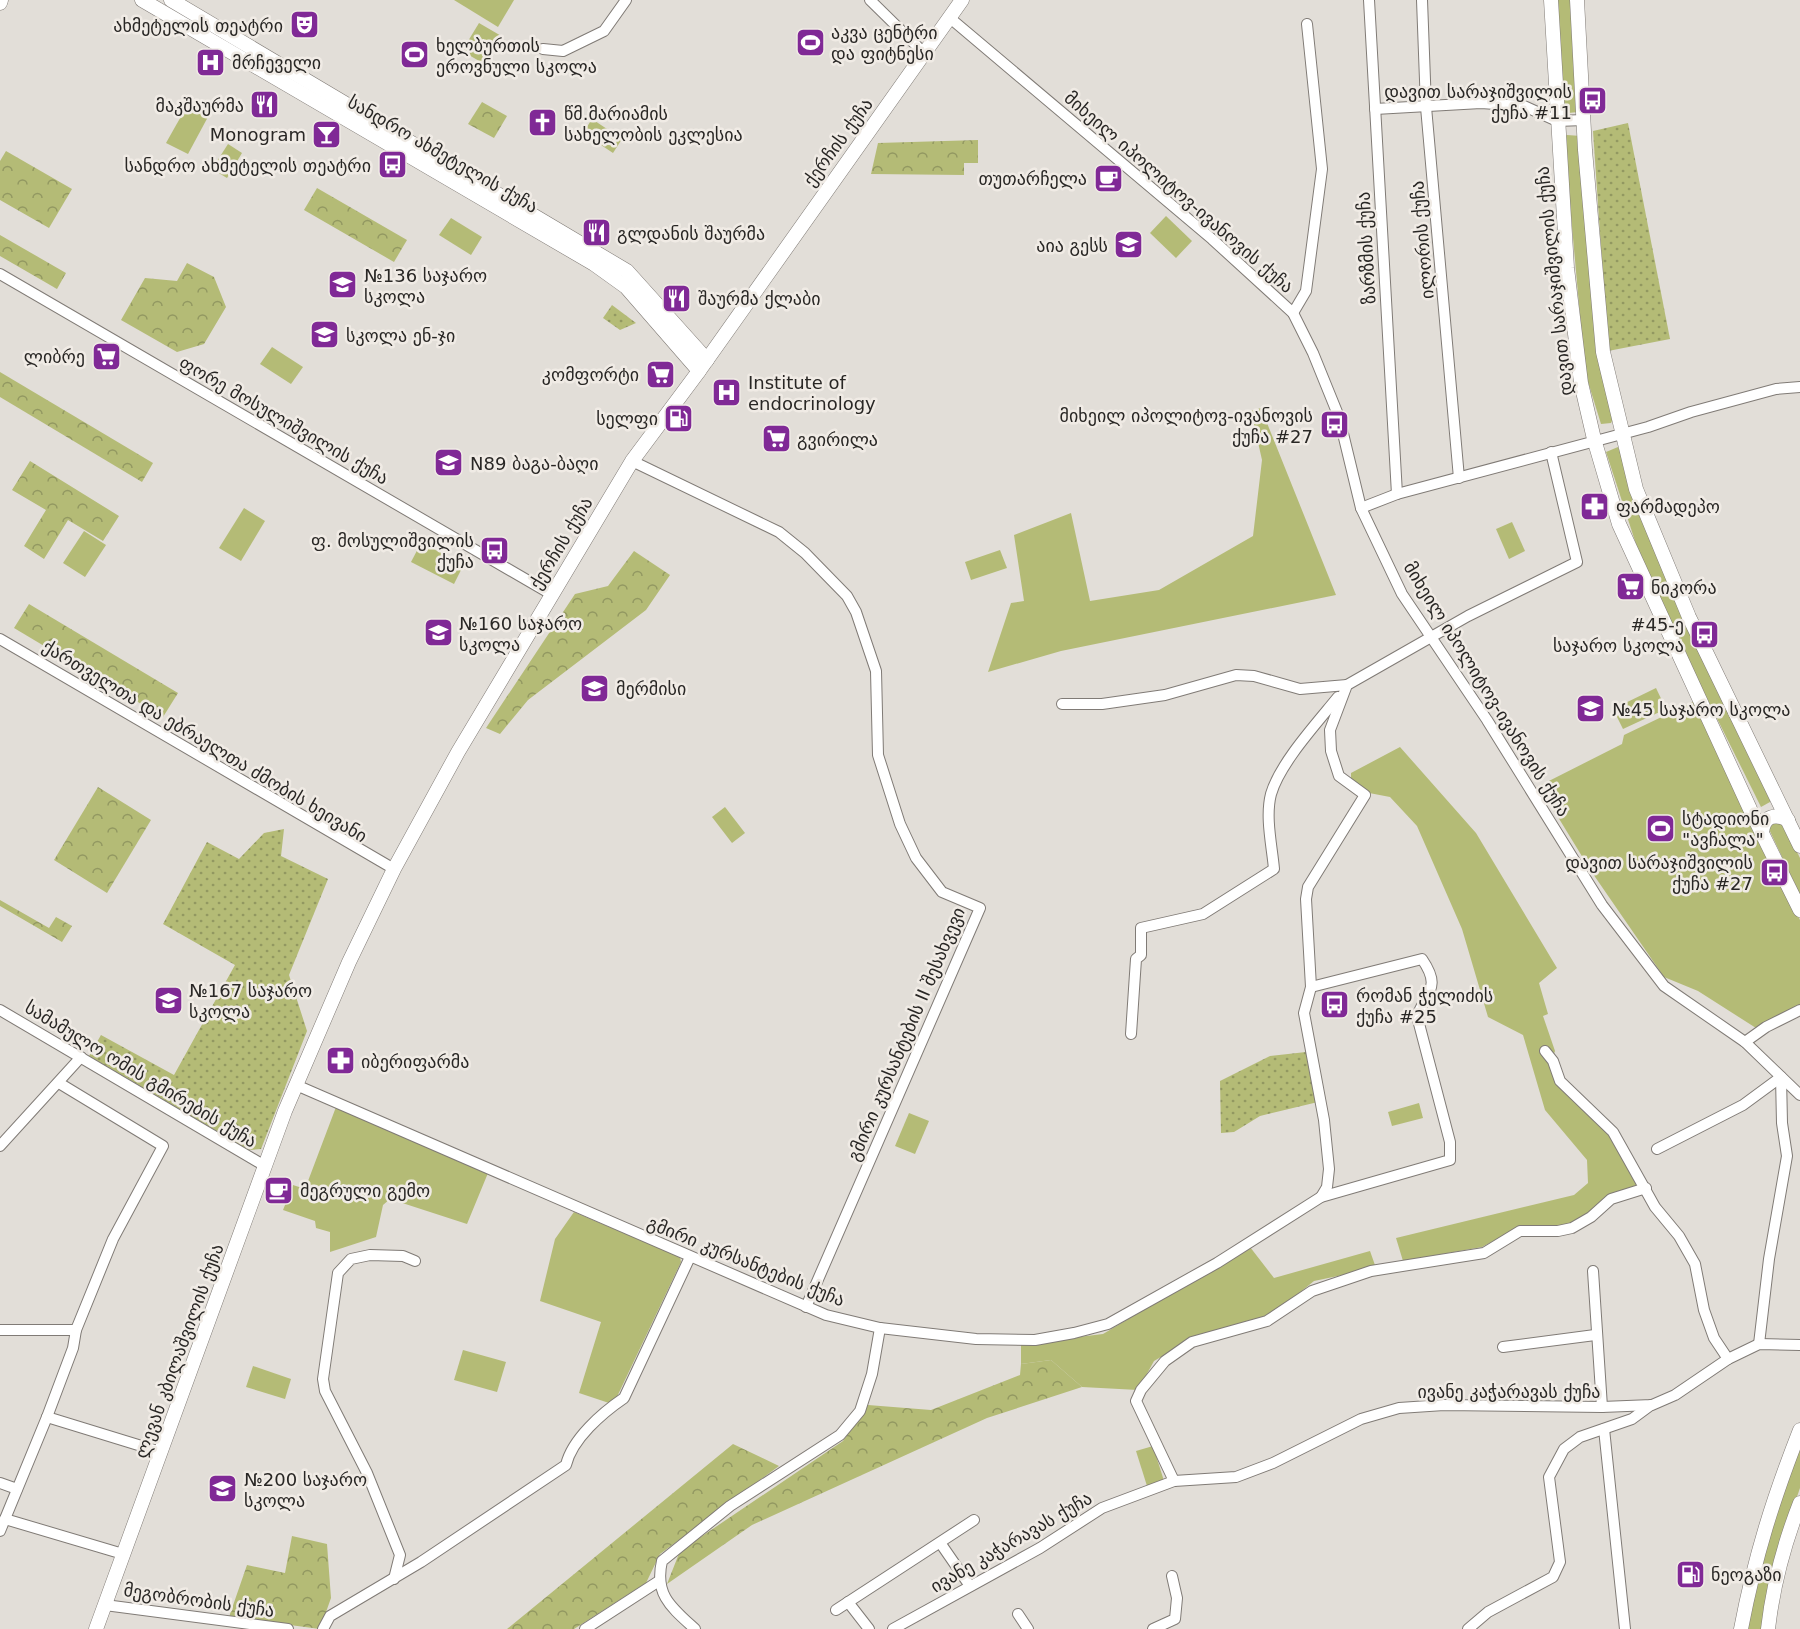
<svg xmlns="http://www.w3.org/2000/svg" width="1800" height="1629" viewBox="0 0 1800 1629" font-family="'DejaVu Sans','Noto Sans Georgian',sans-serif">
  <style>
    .grass { fill: #b4bb76 }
    .forest { fill: url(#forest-crowns) }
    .park { fill: url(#park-dots) }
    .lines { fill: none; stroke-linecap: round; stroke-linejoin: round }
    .minor-casing { stroke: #807b76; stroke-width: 12 }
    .major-casing { stroke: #807b76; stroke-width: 15 }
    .minor { stroke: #fff; stroke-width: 10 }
    .major { stroke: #fff; stroke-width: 14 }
    .labels { text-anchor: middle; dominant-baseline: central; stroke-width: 5; stroke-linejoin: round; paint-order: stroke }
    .poi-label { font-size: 18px; fill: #292725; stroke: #f0ebe5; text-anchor: start }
    .street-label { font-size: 18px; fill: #292725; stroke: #f0ebe5 }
  </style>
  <defs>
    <pattern id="forest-crowns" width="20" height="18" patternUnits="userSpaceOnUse" patternTransform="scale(1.5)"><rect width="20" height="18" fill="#b4bb76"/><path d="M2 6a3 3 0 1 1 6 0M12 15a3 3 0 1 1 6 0" fill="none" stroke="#929861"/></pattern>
    <pattern id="park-dots" width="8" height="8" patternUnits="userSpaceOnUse" patternTransform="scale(1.5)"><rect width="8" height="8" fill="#b4bb76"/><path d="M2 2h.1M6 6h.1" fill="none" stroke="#929861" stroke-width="1.8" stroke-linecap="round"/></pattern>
  </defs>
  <rect width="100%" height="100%" fill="#e2ded8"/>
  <!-- grass -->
  <g class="grass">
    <polygon points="454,0 514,0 498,27"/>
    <polygon points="1555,0 1573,0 1578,112 1568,113 1565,110"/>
    <polygon points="479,23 503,37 486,65 462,51"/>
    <polygon points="188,104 209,115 188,154 166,143"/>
    <polygon points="592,119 622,139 613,153 583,133"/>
    <polygon points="1567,135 1581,136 1613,419 1611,423 1601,424 1585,372 1564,137"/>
    <polygon points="228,144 242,153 227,178 212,169"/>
    <polygon points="1166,216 1192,241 1176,258 1150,233"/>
    <polygon points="451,218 482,237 471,255 439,235"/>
    <polygon points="272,347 303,367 291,384 260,364"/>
    <polygon points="1261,408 1336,595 1061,651 988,672 1011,603 1024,601 1014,535 1071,513 1090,601 1159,590 1253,536 1262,460 1251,411"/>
    <polygon points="1618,447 1770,797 1770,802 1761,807 1683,650 1636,544 1606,452"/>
    <polygon points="244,508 265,521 241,561 219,548"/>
    <polygon points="1512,522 1525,551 1509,559 1496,529"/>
    <polygon points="84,531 106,545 85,577 63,563"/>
    <polygon points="421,543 464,564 454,584 411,562"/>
    <polygon points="1000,550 1007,568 971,580 965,562"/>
    <polygon points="1656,688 1666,709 1623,729 1613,709"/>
    <polygon points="1695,701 1800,920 1800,1007 1756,1028 1698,991 1664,977 1591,871 1539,786 1622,744 1624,735"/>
    <polygon points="1400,747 1476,833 1557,968 1539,983 1548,1014 1543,1016 1555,1051 1551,1062 1606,1127 1639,1181 1633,1188 1589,1216 1561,1226 1516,1229 1482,1247 1403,1261 1396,1238 1574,1195 1588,1183 1587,1160 1545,1110 1523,1035 1488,1017 1462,929 1417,826 1390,797 1364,792 1351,781 1351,773"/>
    <polygon points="725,807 745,833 732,843 712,817"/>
    <polygon points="1781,819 1800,858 1800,895 1767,825"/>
    <polygon points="1419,1103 1423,1118 1392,1126 1388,1112"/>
    <polygon points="336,1107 488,1173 467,1224 390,1199 383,1205 376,1237 330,1252 330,1232 316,1228 315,1221 283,1210 293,1185 305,1189"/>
    <polygon points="909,1113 929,1121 915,1154 895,1146"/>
    <polygon points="574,1212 680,1257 681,1262 615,1401 609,1403 579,1393 601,1322 540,1301 555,1239"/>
    <polygon points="1250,1247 1274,1278 1370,1251 1376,1268 1314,1281 1271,1316 1199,1335 1154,1361 1138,1390 1082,1387 1051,1360 1021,1364 1021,1344 1103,1334"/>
    <polygon points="463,1350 506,1362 497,1392 454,1380"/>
    <polygon points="253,1366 291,1379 285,1399 246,1387"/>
    <path d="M 1800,1442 L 1800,1488 L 1769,1579 L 1761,1629 L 1748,1629 C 1756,1563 1778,1504 1800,1442 Z"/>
    <polygon points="1153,1446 1164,1481 1147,1486 1136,1451"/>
  </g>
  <!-- forest -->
  <g class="forest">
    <polygon points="482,102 507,116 494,138 468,124"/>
    <polygon points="978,140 978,163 964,163 964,175 871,174 878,143"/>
    <polygon points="6,151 72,189 49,228 0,200 0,161"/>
    <polygon points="317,188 407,240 394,262 304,210"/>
    <polygon points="0,235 66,273 57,289 0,256"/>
    <polygon points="187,263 214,277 226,307 204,344 177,352 121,320 145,278 177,281"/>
    <polygon points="0,372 153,463 142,482 0,397"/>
    <polygon points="30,461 119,516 103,541 68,520 44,559 24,546 46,510 12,490"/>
    <polygon points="634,551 670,575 646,610 528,700 500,734 486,728 575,594 608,586"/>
    <polygon points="29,604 178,693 163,717 14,628"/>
    <polygon points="98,787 151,820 107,893 54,860"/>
    <polygon points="0,900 49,928 56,917 72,926 62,942 0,906"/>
    <polygon points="1051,1360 1082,1387 987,1418 752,1525 667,1584 680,1551 843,1441 868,1405 931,1410 1020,1375 1021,1364"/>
    <polygon points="733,1444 779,1466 660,1554 646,1583 574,1629 507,1629"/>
    <polygon points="292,1536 327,1544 331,1598 320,1629 229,1617 247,1565 285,1573"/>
  </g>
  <!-- park -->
  <g class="park">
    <polygon points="1628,123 1670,339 1608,351 1593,131"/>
    <polygon points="612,305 636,323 620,330 603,318"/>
    <polygon points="284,829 281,856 328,879 289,975 307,1031 261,1149 249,1150 89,1056 101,1035 174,1075 235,965 163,924 207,842 239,859 264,833"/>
    <polygon points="1306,1052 1318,1102 1260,1116 1234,1132 1221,1133 1220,1081 1270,1056"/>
  </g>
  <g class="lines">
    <defs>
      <g id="minor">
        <polyline points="870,0 924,53"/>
        <polyline points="1369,0 1397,494"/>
        <polyline points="1422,0 1426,107 1459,478"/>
        <polyline points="950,18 1212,239 1293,313 1313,353 1339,417 1361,508 1402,594 1487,720 1602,905 1664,986 1745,1042 1800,1095"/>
        <polyline points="543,49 563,51 604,31 626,0"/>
        <polyline points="1375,109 1481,103 1524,106 1557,121 1584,120"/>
        <polyline points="0,274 551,594"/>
        <polyline points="1293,313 1306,291 1322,169 1307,24"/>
        <polyline points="632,461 779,532 805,553 847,596 856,612 876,671 878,755 900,824 916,858 942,892 980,908 806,1307"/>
        <polyline points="1361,508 1397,494 1648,427 1691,412 1776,389 1800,387"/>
        <polyline points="0,639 394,869"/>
        <polyline points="1062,704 1102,704 1165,695 1236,675 1254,676 1300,689 1347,685"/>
        <polyline points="0,1010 265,1166"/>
        <path d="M 1131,1034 L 1136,959 L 1141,955 L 1141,928 L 1203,914 L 1274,869 C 1272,846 1265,817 1271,794 C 1280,763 1317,723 1338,697"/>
        <polyline points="1745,1042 1766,1027 1800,1010"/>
        <polyline points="1545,1051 1553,1061 1560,1081 1613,1132 1655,1207 1679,1236 1695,1264 1704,1310 1714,1338 1728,1359"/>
        <path d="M 296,1085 L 826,1315 L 880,1328 L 976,1339 L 1035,1340 L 1074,1333 L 1108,1324 L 1217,1263 L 1321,1197 L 1450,1160 L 1450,1142 L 1417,1016 C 1428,990 1441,987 1422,959 L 1311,987"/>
        <polyline points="0,1146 81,1057"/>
        <polyline points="1657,1149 1743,1105 1781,1077"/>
        <polyline points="1321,1197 1327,1187 1329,1169 1324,1120 1304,1013 1311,987 1306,899 1308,887 1365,795 1339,776 1331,751 1330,730 1347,685 1468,616 1577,562 1551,452"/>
        <polyline points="1593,1271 1602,1407"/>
        <polyline points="0,1330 76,1330"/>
        <polyline points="1759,1344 1769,1259 1787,1156 1782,1123 1781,1077"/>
        <polyline points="1503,1347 1595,1335"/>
        <polyline points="47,1417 161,1452"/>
        <polyline points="1604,1429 1625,1629"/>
        <polyline points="1174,1481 1136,1401 1141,1390 1165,1361 1192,1342 1267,1321 1312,1291 1371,1271 1484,1253 1520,1231 1558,1231 1572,1228 1591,1217 1611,1199 1646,1188"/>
        <polyline points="0,1483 17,1489"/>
        <polyline points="5,1519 123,1554"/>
        <polyline points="0,1531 47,1417 73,1348 76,1330 113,1239 163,1146 59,1083"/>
        <polyline points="941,1544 970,1586"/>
        <polyline points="394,1579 400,1555 367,1473 325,1391 323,1379 338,1273 351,1259 370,1255 403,1256 415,1261"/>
        <polyline points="848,1602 869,1629"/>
        <polyline points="105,1605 288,1629"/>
        <polyline points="836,1610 974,1520"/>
        <polyline points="1018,1614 1028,1629"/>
        <path d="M 323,1629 L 330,1616 L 421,1562 L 566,1465 C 572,1439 602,1413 624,1398 L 690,1257"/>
        <polyline points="585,1629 659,1581"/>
        <path d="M 695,1629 C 672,1608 654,1595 662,1561 L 730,1506 L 840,1435 L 860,1411 L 872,1374 L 880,1328"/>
        <polyline points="893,1629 1040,1548 1102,1508 1174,1481 1236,1477 1273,1463 1361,1419 1399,1408 1444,1405 1602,1407 1652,1405 1675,1395 1728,1359 1759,1344 1800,1345"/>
        <polyline points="1153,1629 1175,1619 1177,1598 1172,1576"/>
        <polyline points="1468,1629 1488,1612 1553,1577 1560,1562 1549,1477 1564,1449 1580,1437 1632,1419 1651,1405"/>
      </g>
      <g id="major">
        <polyline points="142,0 594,264 626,287 699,371"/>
        <polyline points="171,0 627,271 707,360"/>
        <polyline points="1551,0 1567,268 1581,383 1594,439 1619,524 1750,809 1800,910"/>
        <polyline points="1577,0 1585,150 1603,352 1636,489 1689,617 1800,846"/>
        <polyline points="0,3 1,0"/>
        <path d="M 1762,832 C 1764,816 1775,813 1788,820"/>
        <polyline points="96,1629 285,1111 349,962 394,869 458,752 632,461 699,371 962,0"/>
        <path d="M 1741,1629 C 1755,1556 1773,1499 1800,1430"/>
        <path d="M 1768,1629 C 1773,1585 1784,1544 1800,1503"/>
      </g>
    </defs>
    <!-- minor casing -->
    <use href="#minor" class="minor-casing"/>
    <!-- major casing -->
    <use href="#major" class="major-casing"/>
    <!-- minor -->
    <use href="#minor" class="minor"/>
    <!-- major -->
    <use href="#major" class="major"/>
  </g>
  <!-- icons -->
  <defs>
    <symbol id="theatre-square" viewBox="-11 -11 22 22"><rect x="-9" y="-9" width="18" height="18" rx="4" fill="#802996" stroke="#f0ebe5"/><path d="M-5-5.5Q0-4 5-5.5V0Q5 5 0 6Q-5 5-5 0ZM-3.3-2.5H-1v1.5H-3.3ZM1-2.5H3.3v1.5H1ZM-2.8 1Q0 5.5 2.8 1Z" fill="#fff"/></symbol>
    <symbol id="stadium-square" viewBox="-11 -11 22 22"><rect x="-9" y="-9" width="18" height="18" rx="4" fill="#802996" stroke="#f0ebe5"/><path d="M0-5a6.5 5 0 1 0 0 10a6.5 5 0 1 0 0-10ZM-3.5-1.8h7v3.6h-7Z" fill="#fff"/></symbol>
    <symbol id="hospital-square" viewBox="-11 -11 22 22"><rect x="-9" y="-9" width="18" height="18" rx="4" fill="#802996" stroke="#f0ebe5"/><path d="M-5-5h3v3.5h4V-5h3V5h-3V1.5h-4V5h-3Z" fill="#fff"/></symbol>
    <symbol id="bus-square" viewBox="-11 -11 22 22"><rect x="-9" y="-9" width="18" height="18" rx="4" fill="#802996" stroke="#f0ebe5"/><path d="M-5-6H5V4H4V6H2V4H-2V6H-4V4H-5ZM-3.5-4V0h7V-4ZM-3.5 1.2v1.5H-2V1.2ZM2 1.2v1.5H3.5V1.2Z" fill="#fff"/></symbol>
    <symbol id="restaurant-square" viewBox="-11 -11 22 22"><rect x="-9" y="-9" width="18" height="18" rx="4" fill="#802996" stroke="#f0ebe5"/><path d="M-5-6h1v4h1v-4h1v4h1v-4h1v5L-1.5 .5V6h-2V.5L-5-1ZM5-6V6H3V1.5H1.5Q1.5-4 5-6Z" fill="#fff"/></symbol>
    <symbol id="church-square" viewBox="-11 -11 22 22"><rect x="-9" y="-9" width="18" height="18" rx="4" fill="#802996" stroke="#f0ebe5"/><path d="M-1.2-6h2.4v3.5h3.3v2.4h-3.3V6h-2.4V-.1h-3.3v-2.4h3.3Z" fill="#fff"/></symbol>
    <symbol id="bar-square" viewBox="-11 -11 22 22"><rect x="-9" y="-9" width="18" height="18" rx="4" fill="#802996" stroke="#f0ebe5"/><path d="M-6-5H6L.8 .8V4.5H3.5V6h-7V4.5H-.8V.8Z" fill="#fff"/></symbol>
    <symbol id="cafe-square" viewBox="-11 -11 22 22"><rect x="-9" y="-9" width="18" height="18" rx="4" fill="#802996" stroke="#f0ebe5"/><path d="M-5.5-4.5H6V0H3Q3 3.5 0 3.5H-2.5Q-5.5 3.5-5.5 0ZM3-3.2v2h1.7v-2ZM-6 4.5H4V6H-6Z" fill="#fff"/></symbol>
    <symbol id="school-square" viewBox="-11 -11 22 22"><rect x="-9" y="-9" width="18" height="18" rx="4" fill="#802996" stroke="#f0ebe5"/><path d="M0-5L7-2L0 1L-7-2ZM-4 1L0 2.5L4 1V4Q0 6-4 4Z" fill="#fff"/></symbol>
    <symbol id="supermarket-square" viewBox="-11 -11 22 22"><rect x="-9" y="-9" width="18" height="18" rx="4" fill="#802996" stroke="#f0ebe5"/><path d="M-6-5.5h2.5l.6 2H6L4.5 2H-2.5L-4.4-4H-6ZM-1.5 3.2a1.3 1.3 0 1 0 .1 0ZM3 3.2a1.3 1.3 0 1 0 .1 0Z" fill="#fff"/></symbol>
    <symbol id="fuel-square" viewBox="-11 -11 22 22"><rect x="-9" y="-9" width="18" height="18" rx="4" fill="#802996" stroke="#f0ebe5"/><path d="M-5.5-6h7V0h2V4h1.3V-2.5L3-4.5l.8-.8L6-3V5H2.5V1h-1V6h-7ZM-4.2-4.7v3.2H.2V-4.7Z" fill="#fff"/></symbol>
    <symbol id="pharmacy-square" viewBox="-11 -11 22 22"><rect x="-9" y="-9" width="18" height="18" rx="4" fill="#802996" stroke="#f0ebe5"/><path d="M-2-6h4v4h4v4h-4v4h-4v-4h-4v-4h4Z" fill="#fff"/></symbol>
    <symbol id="university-square" viewBox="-11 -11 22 22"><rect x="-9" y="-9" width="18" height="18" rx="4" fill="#802996" stroke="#f0ebe5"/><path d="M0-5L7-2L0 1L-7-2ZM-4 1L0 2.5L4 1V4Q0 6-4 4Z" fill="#fff"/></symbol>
  </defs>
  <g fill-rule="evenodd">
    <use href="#theatre-square" x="288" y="8" width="33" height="33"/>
    <use href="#stadium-square" x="794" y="26" width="33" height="33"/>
    <use href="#stadium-square" x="398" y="38" width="33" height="33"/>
    <use href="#hospital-square" x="194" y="46" width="33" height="33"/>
    <use href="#bus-square" x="1576" y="84" width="33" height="33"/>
    <use href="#restaurant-square" x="248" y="88" width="33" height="33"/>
    <use href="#church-square" x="526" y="106" width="33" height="33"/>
    <use href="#bar-square" x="310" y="118" width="33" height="33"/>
    <use href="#bus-square" x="376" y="148" width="33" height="33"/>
    <use href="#cafe-square" x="1092" y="162" width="33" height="33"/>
    <use href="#restaurant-square" x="580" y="216" width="33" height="33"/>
    <use href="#school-square" x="1112" y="228" width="33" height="33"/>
    <use href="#school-square" x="326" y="268" width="33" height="33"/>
    <use href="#restaurant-square" x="660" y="282" width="33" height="33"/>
    <use href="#school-square" x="308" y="318" width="33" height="33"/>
    <use href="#supermarket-square" x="90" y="340" width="33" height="33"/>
    <use href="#supermarket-square" x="644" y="358" width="33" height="33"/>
    <use href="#hospital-square" x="710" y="376" width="33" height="33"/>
    <use href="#fuel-square" x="662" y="402" width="33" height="33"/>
    <use href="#bus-square" x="1318" y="408" width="33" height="33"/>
    <use href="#supermarket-square" x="760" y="422" width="33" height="33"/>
    <use href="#school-square" x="432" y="446" width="33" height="33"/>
    <use href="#pharmacy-square" x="1578" y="490" width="33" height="33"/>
    <use href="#bus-square" x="478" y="534" width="33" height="33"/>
    <use href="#supermarket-square" x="1614" y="570" width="33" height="33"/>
    <use href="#school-square" x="422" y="616" width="33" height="33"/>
    <use href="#bus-square" x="1688" y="618" width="33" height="33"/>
    <use href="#university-square" x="578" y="672" width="33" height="33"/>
    <use href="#school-square" x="1574" y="692" width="33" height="33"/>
    <use href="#stadium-square" x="1644" y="812" width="33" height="33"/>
    <use href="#bus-square" x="1758" y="856" width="33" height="33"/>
    <use href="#school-square" x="152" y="984" width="33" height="33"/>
    <use href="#bus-square" x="1318" y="988" width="33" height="33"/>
    <use href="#pharmacy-square" x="324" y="1044" width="33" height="33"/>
    <use href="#cafe-square" x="262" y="1174" width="33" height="33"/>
    <use href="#school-square" x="206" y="1472" width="33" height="33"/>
    <use href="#fuel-square" x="1674" y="1558" width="33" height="33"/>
  </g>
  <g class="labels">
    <!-- poi labels -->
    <g class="poi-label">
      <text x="283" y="25" text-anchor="end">ახმეტელის თეატრი</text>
      <text x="831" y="32">აკვა ცენტრი<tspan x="831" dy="21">და ფიტნესი</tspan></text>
      <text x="436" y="45">ხელბურთის<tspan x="436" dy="21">ეროვნული სკოლა</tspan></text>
      <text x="232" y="62">მრჩეველი</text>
      <text x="1572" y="91" text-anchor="end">დავით სარაჯიშვილის<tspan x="1572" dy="21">ქუჩა #11</tspan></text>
      <text x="244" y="105" text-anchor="end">მაკშაურმა</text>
      <text x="564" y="113">წმ.მარიამის<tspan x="564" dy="21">სახელობის ეკლესია</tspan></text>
      <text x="306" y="134" text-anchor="end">Monogram</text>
      <text x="371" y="165" text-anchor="end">სანდრო ახმეტელის თეატრი</text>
      <text x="1087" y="178" text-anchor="end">თუთარჩელა</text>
      <text x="617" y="233">გლდანის შაურმა</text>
      <text x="1108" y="245" text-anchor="end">აია გესს</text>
      <text x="364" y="275">№136 საჯარო<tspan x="364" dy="21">სკოლა</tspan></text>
      <text x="698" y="298">შაურმა ქლაბი</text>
      <text x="346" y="335">სკოლა ენ-ჯი</text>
      <text x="85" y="356" text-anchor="end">ლიბრე</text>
      <text x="639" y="374" text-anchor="end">კომფორტი</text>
      <text x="748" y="382">Institute of<tspan x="748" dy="21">endocrinology</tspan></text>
      <text x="1313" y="415" text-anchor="end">მიხეილ იპოლიტოვ-ივანოვის<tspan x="1313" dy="21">ქუჩა #27</tspan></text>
      <text x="658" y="418" text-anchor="end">სელფი</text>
      <text x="797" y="439">გვირილა</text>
      <text x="470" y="463">N89 ბაგა-ბაღი</text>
      <text x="1616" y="506">ფარმადეპო</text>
      <text x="474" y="540" text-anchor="end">ფ. მოსულიშვილის<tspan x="474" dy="21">ქუჩა</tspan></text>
      <text x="1651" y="587">ნიკორა</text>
      <text x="459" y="623">№160 საჯარო<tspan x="459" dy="21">სკოლა</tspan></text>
      <text x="1684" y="624" text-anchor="end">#45-ე<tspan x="1684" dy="21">საჯარო სკოლა</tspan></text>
      <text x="616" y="688">მერმისი</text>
      <text x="1612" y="709">№45 საჯარო სკოლა</text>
      <text x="1682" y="818">სტადიონი<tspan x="1682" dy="21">"ავჩალა"</tspan></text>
      <text x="1753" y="862" text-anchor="end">დავით სარაჯიშვილის<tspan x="1753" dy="21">ქუჩა #27</tspan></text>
      <text x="189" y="990">№167 საჯარო<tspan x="189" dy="21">სკოლა</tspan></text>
      <text x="1356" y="995">რომან ჭელიძის<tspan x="1356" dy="21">ქუჩა #25</tspan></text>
      <text x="361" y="1061">იბერიფარმა</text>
      <text x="300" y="1190">მეგრული გემო</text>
      <text x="244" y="1479">№200 საჯარო<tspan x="244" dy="21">სკოლა</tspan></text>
      <text x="1711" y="1574">ნეოგაზი</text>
    </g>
    <!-- street labels -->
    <g class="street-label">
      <text transform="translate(838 142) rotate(-54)">ქერჩის ქუჩა</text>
      <text transform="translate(443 154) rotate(30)">სანდრო ახმეტელის ქუჩა</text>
      <text transform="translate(1179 192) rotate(41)">მიხეილ იპოლიტოვ-ივანოვის ქუჩა</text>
      <text transform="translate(1422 240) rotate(-95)">ილორის ქუჩა</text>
      <text transform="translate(1366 248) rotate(-93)">ზარზმის ქუჩა</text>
      <text transform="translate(1554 281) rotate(-96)">დავით სარაჯიშვილის ქუჩა</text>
      <text transform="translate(284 420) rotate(30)">ფორე მოსულიშვილის ქუჩა</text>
      <text transform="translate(561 543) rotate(-59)">ქერჩის ქუჩა</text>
      <text transform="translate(1487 689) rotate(58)">მიხეილ იპოლიტოვ-ივანოვის ქუჩა</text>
      <text transform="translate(205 741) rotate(31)">ქართველთა და ებრაელთა ძმობის ხეივანი</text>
      <text transform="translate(906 1034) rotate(-67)">გმირი კურსანტების II შესახვევი</text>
      <text transform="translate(141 1074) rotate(31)">სამამულო ომის გმირების ქუჩა</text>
      <text transform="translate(746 1261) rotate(22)">გმირი კურსანტების ქუჩა</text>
      <text transform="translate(179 1351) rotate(-70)">ლევან კბილაშვილის ქუჩა</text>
      <text x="1509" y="1391">ივანე კაჭარავას ქუჩა</text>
      <text transform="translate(1011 1542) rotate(-30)">ივანე კაჭარავას ქუჩა</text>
      <text transform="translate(199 1600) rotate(8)">მეგობრობის ქუჩა</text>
    </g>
  </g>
</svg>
